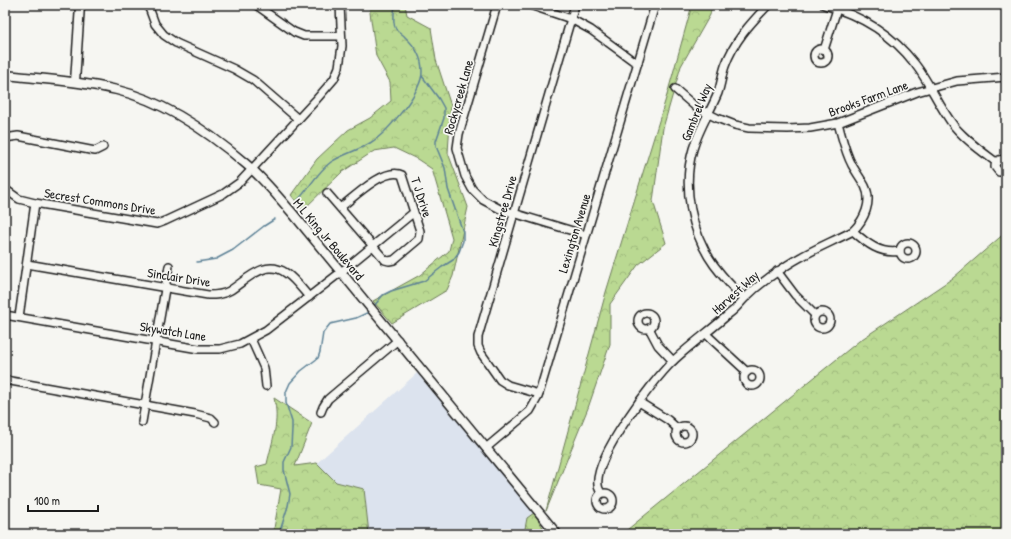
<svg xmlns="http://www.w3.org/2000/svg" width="1011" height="539" viewBox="0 0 1011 539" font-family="'Patrick Hand',sans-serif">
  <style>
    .built { fill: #dce3ee }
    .forest { fill: url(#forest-crowns); stroke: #6b7a57 }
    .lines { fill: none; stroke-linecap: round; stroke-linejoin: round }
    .stream { stroke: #5c8196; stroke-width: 1.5 }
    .minor-casing { stroke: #1c1c1c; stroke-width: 10 }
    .major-casing { stroke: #1c1c1c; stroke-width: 11 }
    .minor { stroke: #f6f6f2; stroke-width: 7 }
    .major { stroke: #f6f6f2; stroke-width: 8 }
    .labels { text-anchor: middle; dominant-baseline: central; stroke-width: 3.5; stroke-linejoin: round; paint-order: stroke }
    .street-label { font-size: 13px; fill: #1c1c1c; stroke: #f6f6f2 }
  </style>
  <defs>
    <pattern id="forest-crowns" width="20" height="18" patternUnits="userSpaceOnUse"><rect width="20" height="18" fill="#bad992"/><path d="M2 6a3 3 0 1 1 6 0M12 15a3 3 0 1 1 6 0" fill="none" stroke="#9fba7d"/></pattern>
  </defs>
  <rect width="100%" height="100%" fill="#f6f6f2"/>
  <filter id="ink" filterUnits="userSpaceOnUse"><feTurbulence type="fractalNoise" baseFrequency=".025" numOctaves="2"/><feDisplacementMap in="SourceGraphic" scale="8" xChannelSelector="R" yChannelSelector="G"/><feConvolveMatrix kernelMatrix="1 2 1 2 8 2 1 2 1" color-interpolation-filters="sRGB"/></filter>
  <g filter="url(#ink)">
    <!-- built -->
    <polygon class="built" points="417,373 534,513 527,518 524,534 369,534 364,489 336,482 317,463"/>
    <!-- forest -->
    <g class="forest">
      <polygon points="369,5 405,5 407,15 431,28 436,60 451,106 448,153 468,207 453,276 447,290 392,323 373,301 420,275 449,251 452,238 432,169 417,159 394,148 374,151 342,172 303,210 291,195 317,159 348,130 370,118 391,101 390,82 376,56"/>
      <polygon points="692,5 712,5 710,15 681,66 663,128 653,201 666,243 638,265 610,304 610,344 588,408 546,511 606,292 667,95"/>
      <polygon points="1006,232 1006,314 1000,318 1006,324 1006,534 622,534 859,341 953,278"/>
      <path d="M 274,398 L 312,423 L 295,466 L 317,463 L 336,482 L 364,489 L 369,534 L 273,534 L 281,489 L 259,485 L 256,467 L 267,464 C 272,441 280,422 274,398 Z"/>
      <polygon points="534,513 547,534 524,534 527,518"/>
    </g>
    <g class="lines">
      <!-- stream -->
      <g class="stream">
        <path d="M 297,201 C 309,189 317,172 331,162 C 343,154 357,151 370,143 C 386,134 423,91 422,71 C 422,58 415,46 405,37 C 403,34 398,32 396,29 C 392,23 394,12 395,5"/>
        <polyline points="197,262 216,259 233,250 264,226 275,219"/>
        <polyline points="374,306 383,295 391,291 424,281 442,267 453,260 459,252 463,241 463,232 448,189 445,168 436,146 436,141 444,118 444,108 439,99 422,76"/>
        <polyline points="279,534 288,506 290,494 284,470 284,462 291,447 292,429 292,422 286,403 286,392 290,383 301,371 318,358 320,352 323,333 330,324 356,318 369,312"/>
      </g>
      <defs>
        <g id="minor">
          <polyline points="148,5 155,24 164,35 176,43 234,69 253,80 298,119"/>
          <polyline points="256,5 294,32 304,36 341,36"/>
          <polyline points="497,5 459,134 457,148 465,176 472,189 483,200 500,209 586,235"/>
          <polyline points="530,5 571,19 591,30 632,60 638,63"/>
          <path d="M 824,5 C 860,15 892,34 915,64 C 930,83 939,107 954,126 C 966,140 981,151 996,162"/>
          <circle cx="821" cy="56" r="7"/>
          <polyline points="824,50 837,9"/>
          <polyline points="675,89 697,108 717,118 735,125 749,128 788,129 810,128 838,123 917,92 957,81 1006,77"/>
          <polyline points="5,138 18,136 95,151 103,147"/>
          <path d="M 1006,161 C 1001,158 995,160 995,167 L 999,172 L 1003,172 L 1006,171"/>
          <polyline points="5,189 19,199 35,203 157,224 165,221 223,194 240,182 315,101 334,79 339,67 342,46 340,5"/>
          <path d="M 327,193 L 385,260 L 389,261 L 394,260 L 419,239 L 420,231 L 402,175 C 385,166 353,198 340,208"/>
          <path d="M 853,231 C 866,243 881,255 900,251"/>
          <circle cx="908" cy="251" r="8"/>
          <path d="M 27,264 L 208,295 C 215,295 222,295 229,291 C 246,281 264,258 286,273 C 295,279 302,289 309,297"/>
          <polyline points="777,271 795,295 815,315"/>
          <path d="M 744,298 C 733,288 723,277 714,265 C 691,233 682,186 693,149 C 699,129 710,112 718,93 C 721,84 722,75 725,66 C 734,41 750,24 768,5"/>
          <circle cx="822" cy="320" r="8"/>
          <circle cx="646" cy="321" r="8"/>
          <polyline points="5,315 199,349 220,349 240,344 266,330 341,272 413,213"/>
          <polyline points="19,317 35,203"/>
          <polyline points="649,328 658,345 673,361"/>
          <polyline points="706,334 747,372"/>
          <polyline points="251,339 264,368 266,386"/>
          <circle cx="752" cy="378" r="8"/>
          <polyline points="5,380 195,414 211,418 215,422"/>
          <polyline points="539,394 508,385 500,380 481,353 478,346 478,337 575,5"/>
          <polyline points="639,402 668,420 678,429"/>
          <polyline points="321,412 323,407 328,399 398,340"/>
          <polyline points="142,422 169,266"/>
          <circle cx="684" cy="434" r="8"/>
          <polyline points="486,448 530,411 538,397 655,5"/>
          <path d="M 601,493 C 600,491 598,488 598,485 C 594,457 652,382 672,362 C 690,345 711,330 730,313 C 736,309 740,303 745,298 C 756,287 769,277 783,268 C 804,253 830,243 853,231 C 864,220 873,202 865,186 C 861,179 856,172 852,165 C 845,152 842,137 838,123"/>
          <circle cx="605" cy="501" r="8"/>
        </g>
        <g id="major">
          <path d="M 5,75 C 42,79 80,81 117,90 C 163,101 210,133 246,164 C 264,179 278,197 294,215 L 557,534"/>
          <polyline points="75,82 80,5"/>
        </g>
      </defs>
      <!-- minor casing -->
      <use href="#minor" class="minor-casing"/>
      <!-- major casing -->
      <use href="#major" class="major-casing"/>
      <!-- minor -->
      <use href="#minor" class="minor"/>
      <!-- major -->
      <use href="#major" class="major"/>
    </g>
  </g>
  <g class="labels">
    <!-- street labels -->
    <g class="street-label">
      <text transform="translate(458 97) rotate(-74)">Rockycreek Lane</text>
      <text transform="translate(868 98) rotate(-20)">Brooks Farm Lane</text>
      <text transform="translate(696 112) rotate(-68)">Gambrel Way</text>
      <text transform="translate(422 197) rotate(72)">T J Drive</text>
      <text transform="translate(100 201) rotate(9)">Secrest Commons Drive</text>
      <text transform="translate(502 211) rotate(-74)">Kingstree Drive</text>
      <text transform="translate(574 233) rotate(-73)">Lexington Avenue</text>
      <text transform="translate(329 239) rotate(50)">M L King Jr Boulevard</text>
      <text transform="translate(179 277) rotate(9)">Sinclair Drive</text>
      <text transform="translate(735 292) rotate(-42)">Harvest Way</text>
      <text transform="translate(173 331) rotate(9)">Skywatch Lane</text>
    </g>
  </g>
  <!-- margin -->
  <rect width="1011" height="539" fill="none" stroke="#f6f6f2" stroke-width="20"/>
  <rect x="10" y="10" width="991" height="519" fill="none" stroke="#1c1c1c" stroke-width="1.5" filter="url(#ink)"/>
  <!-- scale -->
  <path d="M28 505v6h70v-6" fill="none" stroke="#1c1c1c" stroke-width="2"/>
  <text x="34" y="505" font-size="12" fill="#1c1c1c" stroke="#f6f6f2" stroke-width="3" paint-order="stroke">100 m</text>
</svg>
